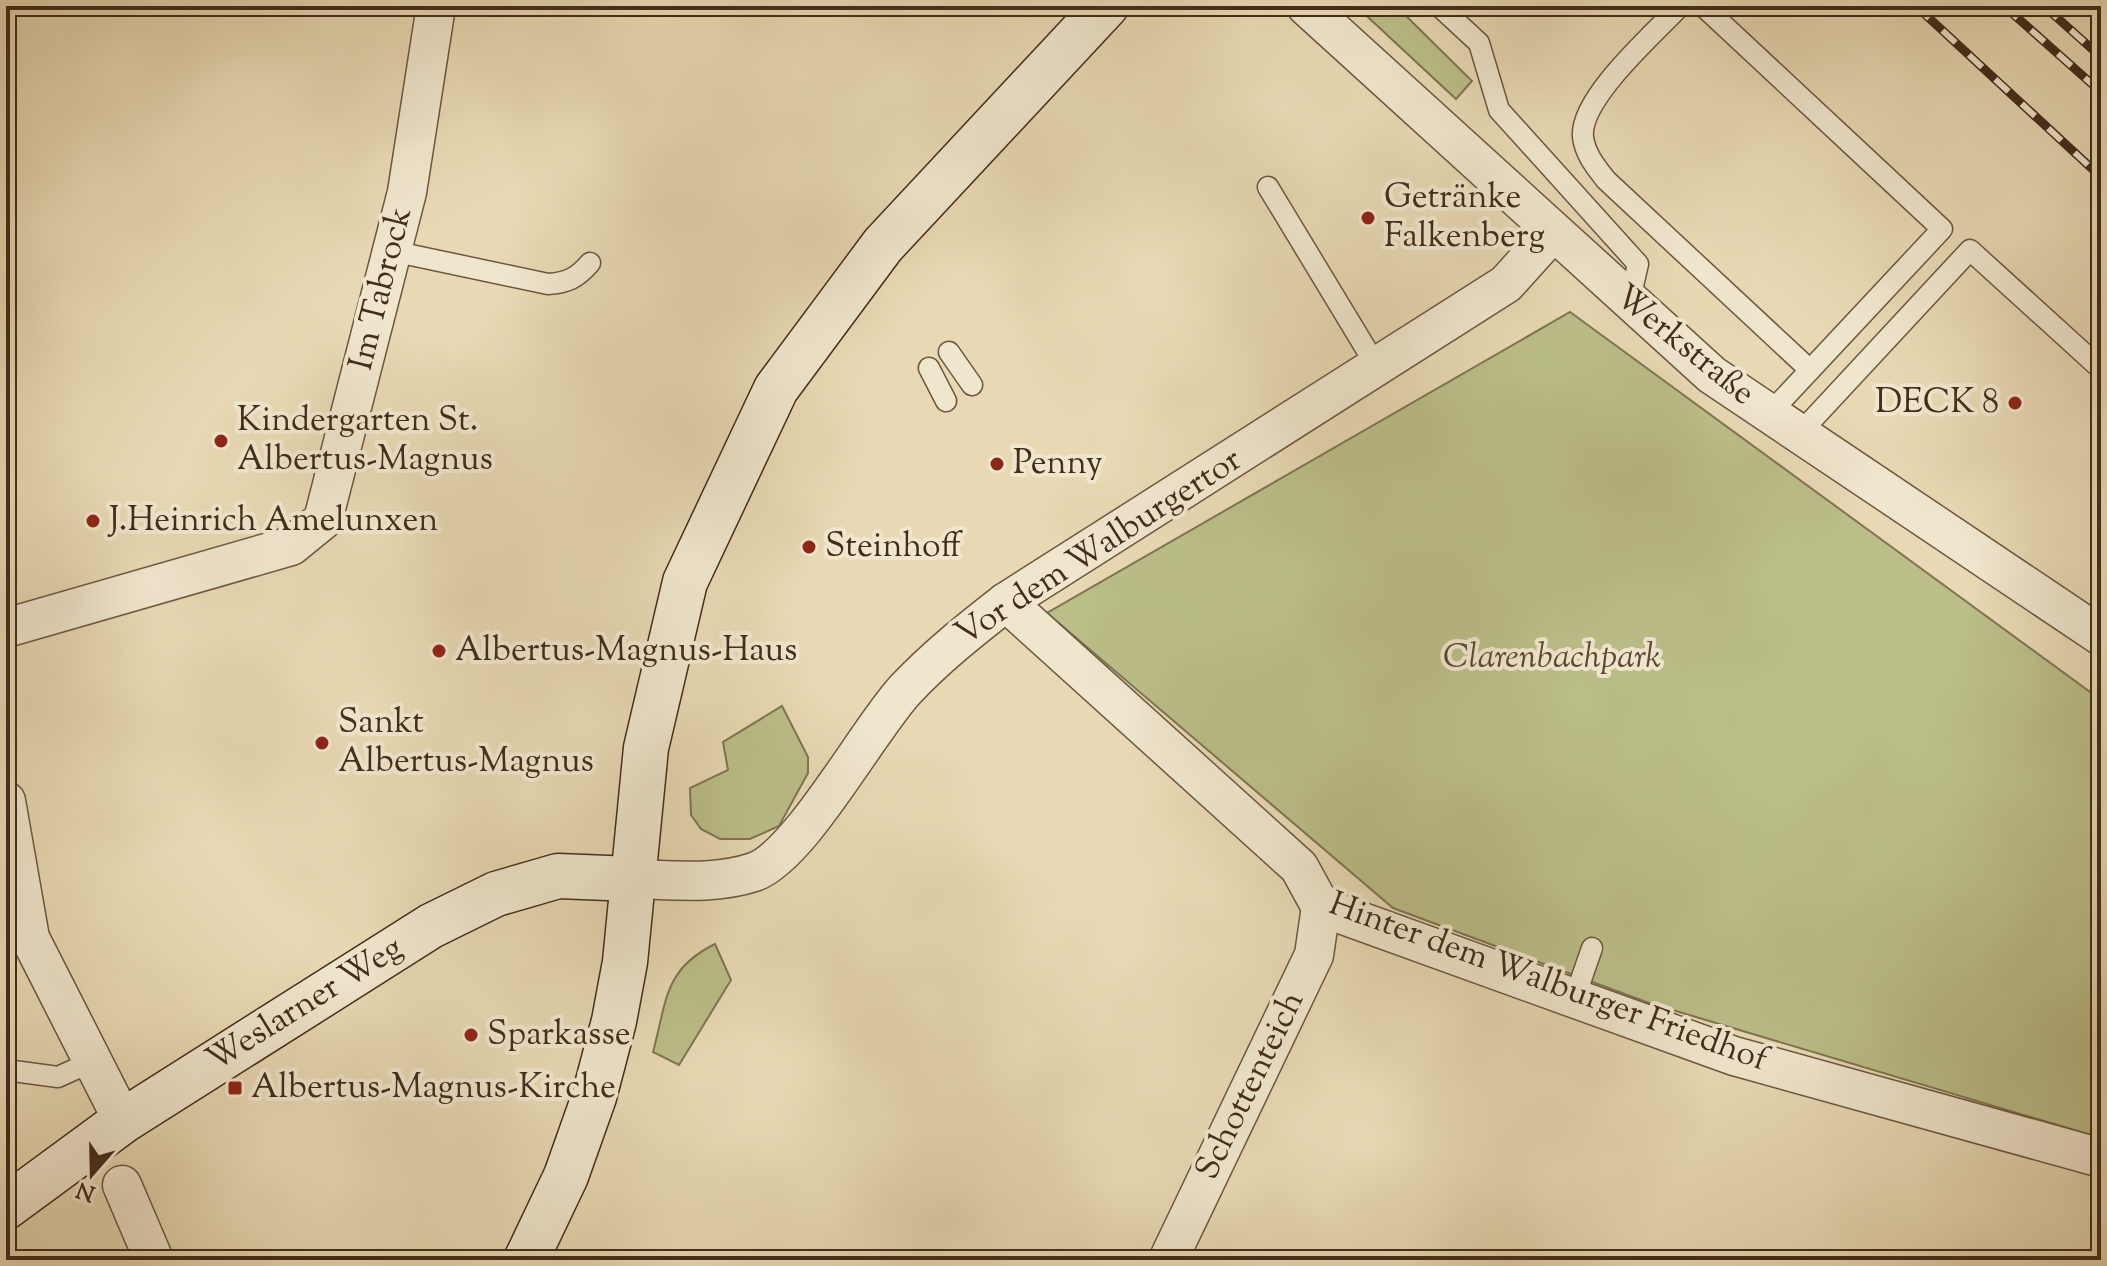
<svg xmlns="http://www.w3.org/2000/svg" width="2107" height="1266" viewBox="0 0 2107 1266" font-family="'Sorts Mill Goudy',serif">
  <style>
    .green { fill: #bbbe89; stroke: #7f7552; stroke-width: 2 }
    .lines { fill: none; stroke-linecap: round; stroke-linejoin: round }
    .lane-casing { stroke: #6c5741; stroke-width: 23 }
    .street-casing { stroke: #6c5741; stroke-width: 41 }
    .secondary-casing { stroke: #432c1b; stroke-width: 47 }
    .lane { stroke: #f0e6ce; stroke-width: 20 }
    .street { stroke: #f0e6ce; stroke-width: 38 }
    .secondary { stroke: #f0e6ce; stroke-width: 44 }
    .rail-casing { stroke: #432c1b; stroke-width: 9 }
    .rail { stroke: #f0e6ce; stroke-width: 6; stroke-dasharray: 18; stroke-linecap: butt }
    .poi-dot { fill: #8f2418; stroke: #f0e6ce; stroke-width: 3 }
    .labels { text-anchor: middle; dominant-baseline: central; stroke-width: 8; stroke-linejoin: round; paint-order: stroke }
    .poi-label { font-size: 34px; fill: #432c1b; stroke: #f0e6ce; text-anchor: start }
    .street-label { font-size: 34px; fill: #432c1b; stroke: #f0e6ce }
    .park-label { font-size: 34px; font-style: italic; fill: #5b4931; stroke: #f0e6ce }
  </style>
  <rect width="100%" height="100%" fill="#e8d9b4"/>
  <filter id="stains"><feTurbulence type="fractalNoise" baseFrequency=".0025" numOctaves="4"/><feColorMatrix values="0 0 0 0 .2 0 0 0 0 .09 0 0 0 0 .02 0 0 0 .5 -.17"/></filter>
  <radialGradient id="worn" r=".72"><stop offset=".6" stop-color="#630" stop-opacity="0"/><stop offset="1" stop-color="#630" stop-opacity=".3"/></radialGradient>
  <!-- green -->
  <g class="green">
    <polygon points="1356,6 1396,6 1472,81 1456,99"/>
    <polygon points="1570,312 2101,700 2101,1138 1649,1003 1393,908 1047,613"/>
    <polygon points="782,706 808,757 808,773 779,826 750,839 720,839 701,829 691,815 690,788 728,770 723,742"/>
    <path d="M 715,944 L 731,980 L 679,1065 L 653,1052 C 667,1000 664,969 715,944 Z"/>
  </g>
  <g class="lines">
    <defs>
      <g id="lane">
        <polyline points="1439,6 1479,43 1499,110 1638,264 1629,303"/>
        <path d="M 1680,6 C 1654,34 1579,99 1583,137 C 1585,154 1596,167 1606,180 L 1810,370"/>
        <polyline points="1703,6 1942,229 1769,414"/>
        <polyline points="1268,187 1377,367"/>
        <path d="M 392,251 L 548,284 C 567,283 577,278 590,263"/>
        <polyline points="949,352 972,385"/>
        <polyline points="929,368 946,401"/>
        <polyline points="1799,434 1970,250 2101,369"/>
        <polyline points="1574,1000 1592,948"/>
        <polyline points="6,1070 58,1077 91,1062"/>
      </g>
      <g id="street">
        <polyline points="1306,6 1712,375 2101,636"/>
        <polyline points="1006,602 1299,867 1321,907 1734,1056 2101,1158"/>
        <polyline points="6,628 291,546 323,520 407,192 436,6"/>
        <polyline points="6,801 30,938 123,1121"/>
        <path d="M 633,879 C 674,880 715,885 754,872 C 800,856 868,730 905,690 C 936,657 970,630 1006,602 L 1506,284 L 1552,233"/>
        <polyline points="122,1185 154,1260"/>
        <polyline points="1168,1260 1314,955 1321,907"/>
      </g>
      <g id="secondary">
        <polyline points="6,1207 123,1121 431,926 496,894 558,876 633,879"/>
        <polyline points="526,1260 566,1176 594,1097 614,1021 625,962 646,748 685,582 776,389 883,245 1106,6"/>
      </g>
    </defs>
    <!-- lane casing -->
    <use href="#lane" class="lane-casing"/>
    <!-- street casing -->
    <use href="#street" class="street-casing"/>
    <!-- secondary casing -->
    <use href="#secondary" class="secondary-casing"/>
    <!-- lane -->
    <use href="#lane" class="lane"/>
    <!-- street -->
    <use href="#street" class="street"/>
    <!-- secondary -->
    <use href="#secondary" class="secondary"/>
    <defs>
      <g id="rail">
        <polyline points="1916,6 2101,177"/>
        <polyline points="2004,6 2101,92"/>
        <polyline points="2044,6 2101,57"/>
      </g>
    </defs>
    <!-- rail casing -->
    <use href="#rail" class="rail-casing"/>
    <!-- rail -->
    <use href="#rail" class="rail"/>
  </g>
  <!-- markers -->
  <g class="poi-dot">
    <circle cx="1368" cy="218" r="8"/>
    <circle cx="2015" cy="403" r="8"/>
    <circle cx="221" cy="441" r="8"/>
    <circle cx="997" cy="464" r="8"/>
    <circle cx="93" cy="521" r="8"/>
    <circle cx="809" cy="547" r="8"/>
    <circle cx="439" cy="651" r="8"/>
    <circle cx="322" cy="743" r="8"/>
    <circle cx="471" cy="1035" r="8"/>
    <rect x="227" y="1080" width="16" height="16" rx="4"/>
  </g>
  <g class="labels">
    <!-- poi labels -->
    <g class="poi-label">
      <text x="1384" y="198">Getränke<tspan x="1384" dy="39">Falkenberg</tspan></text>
      <text x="1999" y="403" text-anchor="end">DECK 8</text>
      <text x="237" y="421">Kindergarten St.<tspan x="237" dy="39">Albertus-Magnus</tspan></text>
      <text x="1013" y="464">Penny</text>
      <text x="109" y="521">J.Heinrich Amelunxen</text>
      <text x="825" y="547">Steinhoff</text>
      <text x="455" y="651">Albertus-Magnus-Haus</text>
      <text x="338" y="723">Sankt<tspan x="338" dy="39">Albertus-Magnus</tspan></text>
      <text x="487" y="1035">Sparkasse</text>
      <text x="251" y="1088">Albertus-Magnus-Kirche</text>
    </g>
    <!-- street labels -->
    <g class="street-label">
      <text transform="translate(382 289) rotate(-76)">Im Tabrock</text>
      <text transform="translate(1684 346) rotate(39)">Werkstraße</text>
      <text transform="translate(1099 548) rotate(-33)">Vor dem Walburgertor</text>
      <text transform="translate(1548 983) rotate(20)">Hinter dem Walburger Friedhof</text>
      <text transform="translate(305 1005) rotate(-32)">Weslarner Weg</text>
      <text transform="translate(1251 1086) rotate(-64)">Schottenteich</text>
    </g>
    <!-- park labels -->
    <g class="park-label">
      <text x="1552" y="658">Clarenbachpark</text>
    </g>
  </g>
  <!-- margin -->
  <rect width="2107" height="1266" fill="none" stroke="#e8d9b4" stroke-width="32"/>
  <rect x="8" y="8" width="2091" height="1250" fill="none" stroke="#432c1b" stroke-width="4"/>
  <rect x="16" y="16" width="2075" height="1234" fill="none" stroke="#432c1b" stroke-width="2"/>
  <!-- north arrow -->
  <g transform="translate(92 1174) rotate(200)" stroke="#f0e6ce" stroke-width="6" paint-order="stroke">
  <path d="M0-6L14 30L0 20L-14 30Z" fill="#432c1b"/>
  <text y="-12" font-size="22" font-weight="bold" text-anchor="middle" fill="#432c1b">N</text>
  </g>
  <rect width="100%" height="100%" filter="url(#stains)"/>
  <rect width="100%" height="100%" fill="url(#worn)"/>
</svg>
